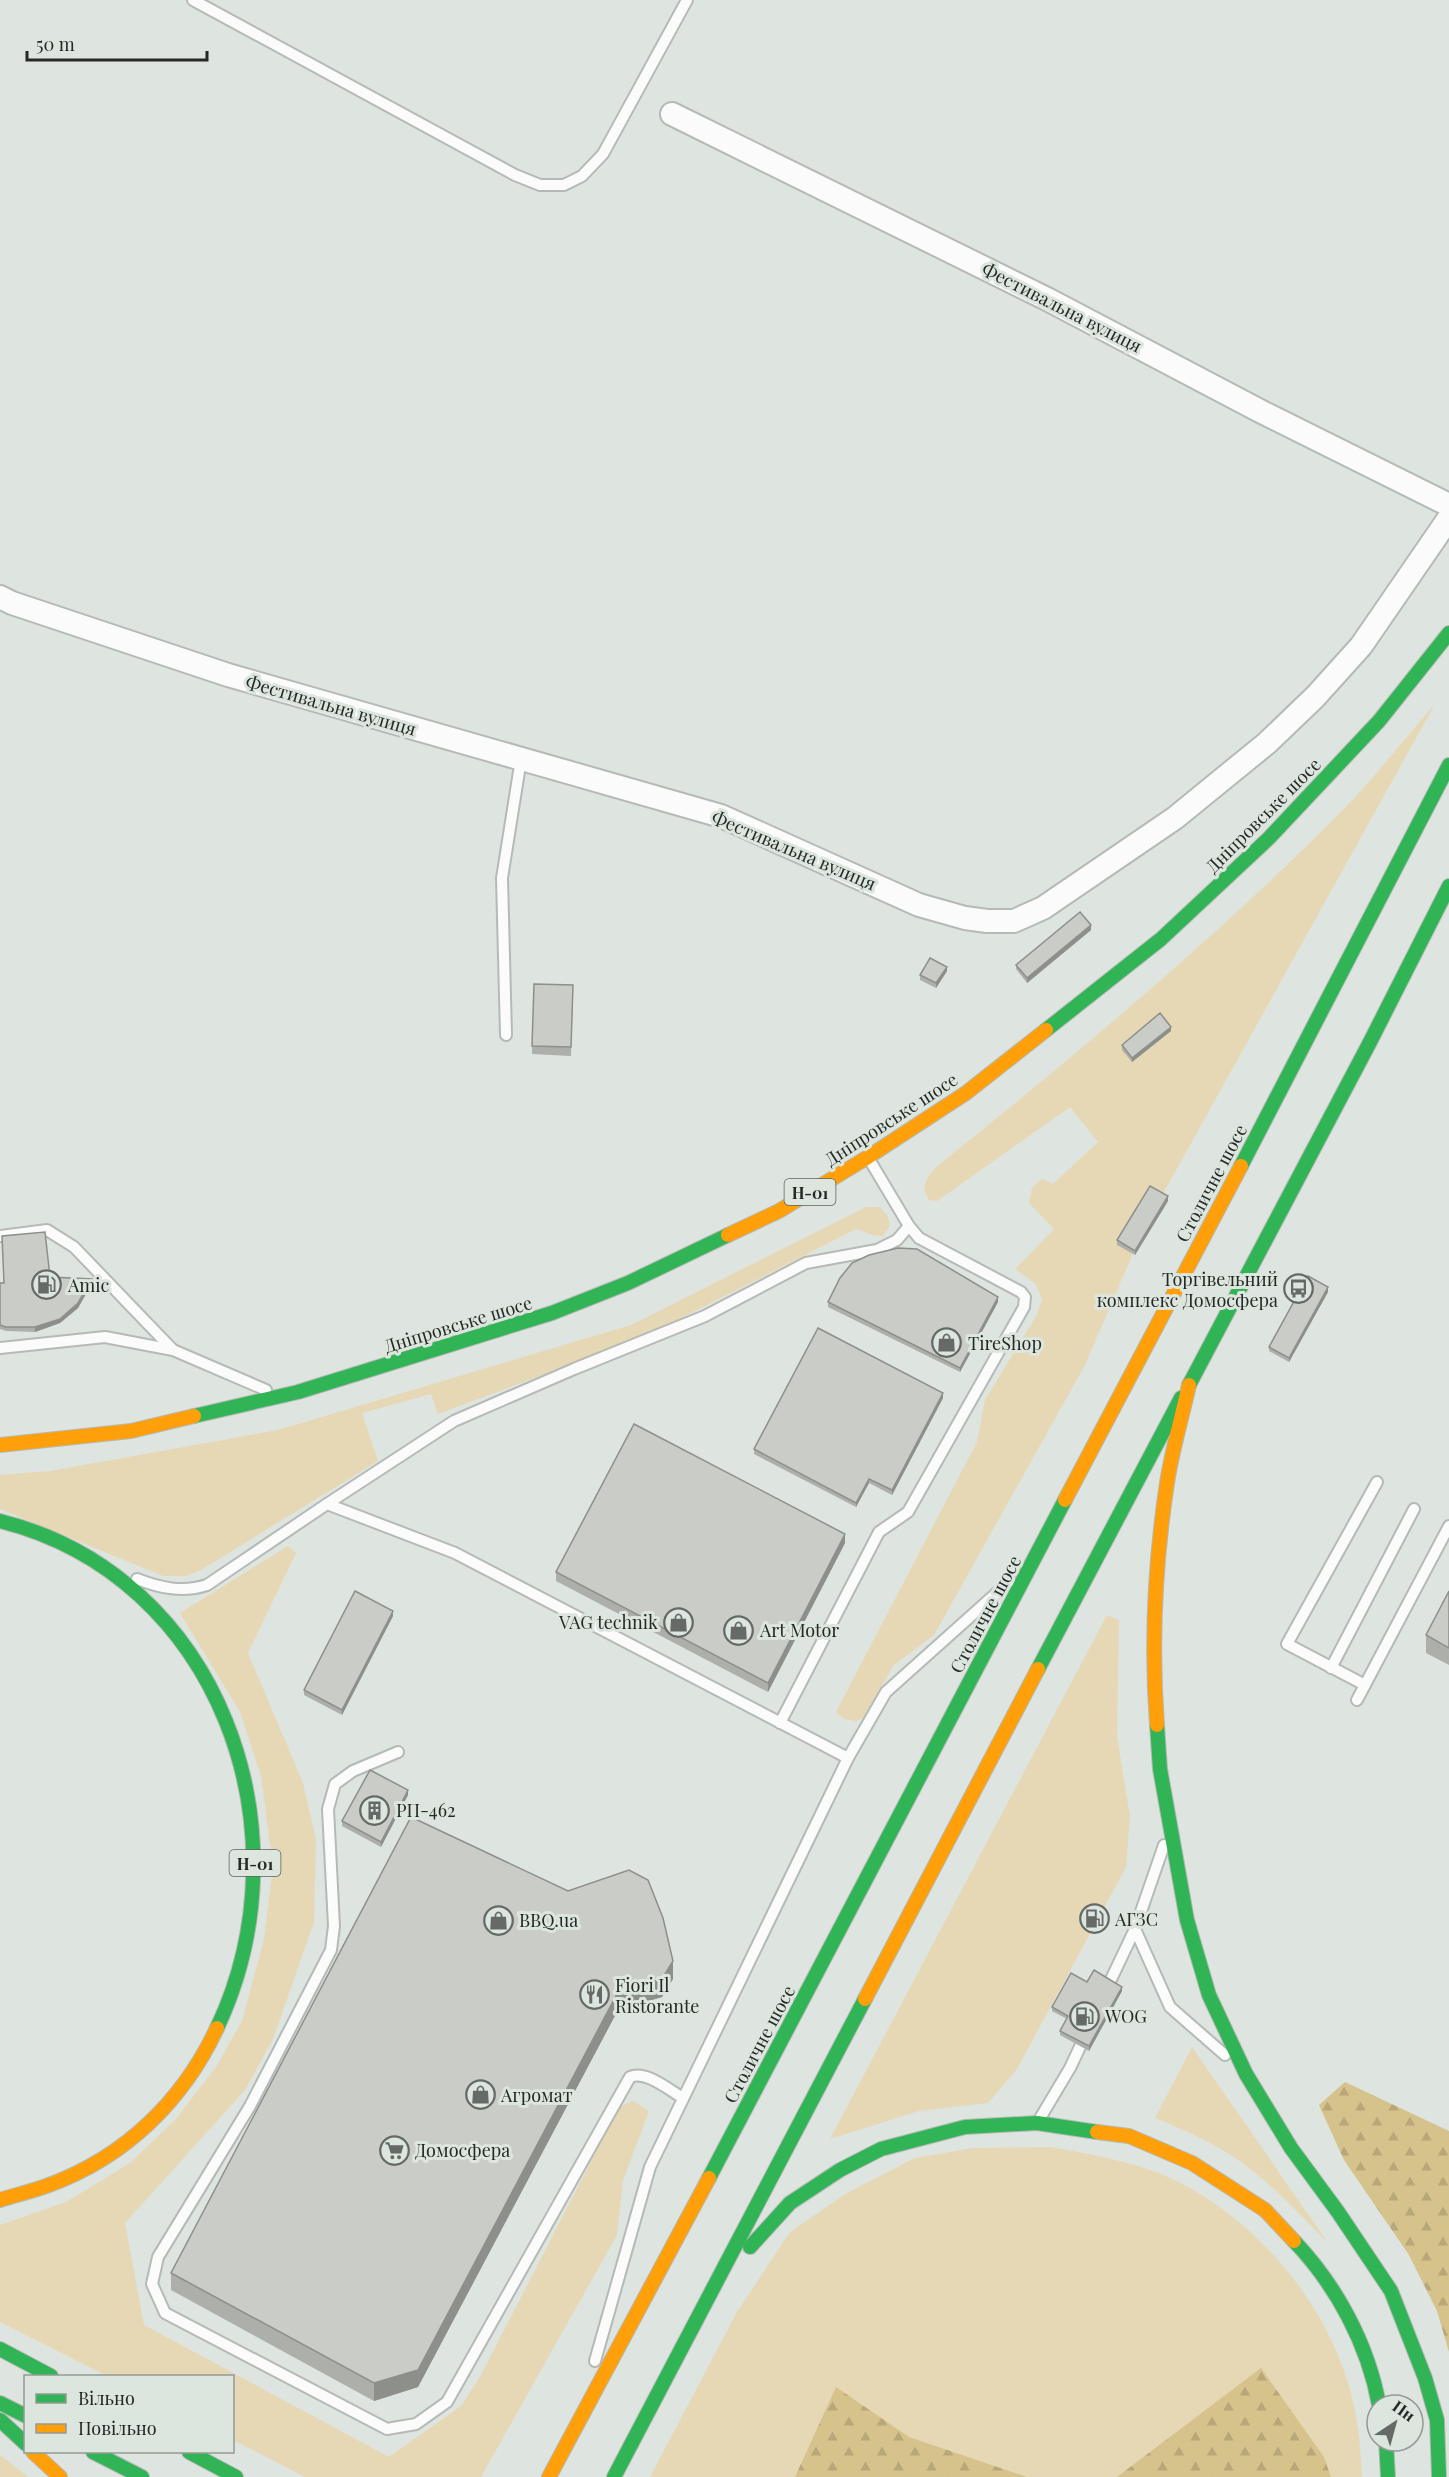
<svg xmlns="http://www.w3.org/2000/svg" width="1449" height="2477" viewBox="0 0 1449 2477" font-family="'Playfair Display',serif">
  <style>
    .grass { fill: #e6d8b5 }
    .forest { fill: url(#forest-firs) }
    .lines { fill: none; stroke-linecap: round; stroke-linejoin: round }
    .lane-casing { stroke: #b5bab6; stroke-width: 14 }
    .street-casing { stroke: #b5bab6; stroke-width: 26 }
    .fast-casing { stroke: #b5bab6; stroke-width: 16 }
    .slow-casing { stroke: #b5bab6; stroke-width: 16 }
    .lane { stroke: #fafbfa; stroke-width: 10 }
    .street { stroke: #fafbfa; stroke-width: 22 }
    .fast { stroke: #30b455; stroke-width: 14 }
    .slow { stroke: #ff9f0a; stroke-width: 14 }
    .wall { fill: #adafab }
    .shaded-wall { fill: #8d8f8b }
    .building { fill: #c9ccc7; stroke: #8d8f8b; stroke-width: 1.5 }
    .labels { text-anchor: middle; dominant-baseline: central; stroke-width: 6; stroke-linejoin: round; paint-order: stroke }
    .shield { fill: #dce6de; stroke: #5c625d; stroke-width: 1.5 }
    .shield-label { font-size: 16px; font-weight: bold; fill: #252926 }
    .street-label { font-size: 18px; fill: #252926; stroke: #dce6de }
    .poi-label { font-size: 18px; fill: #252926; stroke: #dce6de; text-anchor: start }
  </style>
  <defs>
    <pattern id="forest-firs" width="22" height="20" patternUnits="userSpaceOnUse" patternTransform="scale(1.5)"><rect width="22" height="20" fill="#d6c28b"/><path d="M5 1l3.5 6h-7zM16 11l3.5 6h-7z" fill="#b8a778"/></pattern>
  </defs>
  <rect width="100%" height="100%" fill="#dee4df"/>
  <!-- grass -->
  <g class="grass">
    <path d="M 1435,704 L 1144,1228 L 1085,1365 L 934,1635 L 894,1665 L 863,1718 L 856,1721 L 844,1719 L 836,1712 L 977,1442 L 985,1400 L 1037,1315 L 1042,1299 L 1035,1283 L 1015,1269 L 1054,1229 L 1029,1203 L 1032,1188 L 1042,1179 L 1053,1184 L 1098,1142 L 1070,1107 L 937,1201 L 929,1200 C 921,1186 925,1180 935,1168 C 1072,1058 1209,944 1334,819 C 1370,783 1402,742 1435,704 Z"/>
    <polygon points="866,1207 880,1207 887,1215 890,1225 883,1236 873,1235 856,1229 646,1336 438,1414 431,1394 362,1413 378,1461 201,1570 186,1576 163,1576 0,1509 0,1475 50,1471 278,1430 631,1325"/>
    <polygon points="288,1546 296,1553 248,1653 303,1783 316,1840 314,1922 273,2039 245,2090 125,2223 144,2325 389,2457 461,2406 481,2375 619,2107 633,2101 649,2111 623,2181 617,2235 481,2477 305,2477 233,2440 232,2376 107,2376 0,2322 0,2225 66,2202 130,2163 175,2120 216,2067 242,2021 264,1939 273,1867 261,1776 240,1712 180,1613"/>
    <polygon points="1107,1615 1119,1620 1117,1736 1130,1817 1126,1867 1017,2069 988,2103 919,2111 830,2139"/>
    <path d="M 1192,2047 L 1328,2243 C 1301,2215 1273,2185 1241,2162 C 1215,2143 1184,2130 1155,2118 Z"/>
    <path d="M 1050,2147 C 1096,2155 1148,2164 1190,2188 C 1274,2236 1342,2325 1357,2422 C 1360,2440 1361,2459 1362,2477 L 650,2477 L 737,2312 L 790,2232 L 847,2193 L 915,2158 L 973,2148 Z"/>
    <polygon points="0,2455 3,2457 28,2477 0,2477"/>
  </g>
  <!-- forest -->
  <g class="forest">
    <polygon points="1345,2082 1449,2131 1449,2352 1437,2311 1409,2255 1344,2160 1319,2105"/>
    <polygon points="1261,2368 1324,2457 1331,2477 1117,2477"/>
    <polygon points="836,2387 909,2437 1027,2477 795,2477"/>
  </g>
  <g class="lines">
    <defs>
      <g id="lane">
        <polyline points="193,0 515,175 540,185 564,185 582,176 603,154 687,0"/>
        <polyline points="506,1035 502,878 521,759"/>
        <polyline points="0,1236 47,1230 74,1247 173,1350"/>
        <polyline points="0,1348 105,1337 173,1350 266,1390"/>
        <polyline points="327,1504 454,1421 574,1369 705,1316 806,1263 877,1250 897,1240 909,1226"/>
        <path d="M 137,1579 C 160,1588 183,1593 207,1585 L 327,1504 L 455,1553 L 848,1758"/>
        <polyline points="1331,1668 1414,1509"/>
        <polyline points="1365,1685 1287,1644 1377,1482"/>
        <polyline points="1357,1700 1449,1526"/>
        <polyline points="780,1723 879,1532 908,1512 1024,1307 1025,1297 1021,1292 919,1238 909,1226 869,1159"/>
        <path d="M 398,1752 L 353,1771 L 335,1784 L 328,1809 L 334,1926 L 331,1950 L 250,2106 L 158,2257 L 152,2284 L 165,2313 L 387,2429 L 416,2424 L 447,2402 L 630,2077 C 646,2070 669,2090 683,2098"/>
        <polyline points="1135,1929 1170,2007 1225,2055"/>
        <polyline points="1105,1992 1135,1929 1164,1845"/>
        <polyline points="1039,2120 1070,2068 1086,2034"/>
        <polyline points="595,2361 650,2167 848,1758 886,1692 1010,1581"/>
      </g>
      <g id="street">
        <polyline points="672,114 1047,299 1260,411 1449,505"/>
        <polyline points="0,597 12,603 228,675 721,816 919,905 965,918 987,921 1014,921 1043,908 1175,818 1267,743 1315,697 1361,646 1449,518"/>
      </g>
      <g id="fast">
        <polyline points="1046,1030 1161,939 1269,838 1379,721 1449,633"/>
        <polyline points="1241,1166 1449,765"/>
        <polyline points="1189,1385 1370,1042 1449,886"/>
        <polyline points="194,1416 298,1392 552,1313 628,1283 728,1235"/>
        <path d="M 0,1521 C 220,1576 310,1831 217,2028"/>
        <polyline points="1038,1669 1181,1398"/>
        <polyline points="1157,1725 1160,1769 1187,1920 1209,1995 1246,2074 1291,2148 1338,2212 1391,2291 1425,2378 1437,2420 1439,2477"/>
        <polyline points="709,2178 1065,1500"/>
        <path d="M 1294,2241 C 1336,2285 1368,2344 1379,2405"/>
        <polyline points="750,2247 790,2203 840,2170 881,2149 965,2127 1037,2123 1097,2132"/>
        <polyline points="0,2349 51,2376"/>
        <polyline points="0,2403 26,2416"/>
        <polyline points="0,2420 26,2444"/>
        <polyline points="1386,2441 1388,2477"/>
        <polyline points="93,2452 142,2477"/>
        <polyline points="189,2452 236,2477"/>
        <polyline points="614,2477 865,1999"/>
      </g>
      <g id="slow">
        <polyline points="728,1235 779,1211 868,1157 966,1093 1046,1030"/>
        <polyline points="0,1445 131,1431 194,1416"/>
        <polyline points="1065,1500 1241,1166"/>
        <path d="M 1157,1725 C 1151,1645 1155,1562 1167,1483 C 1172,1450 1182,1417 1189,1385"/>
        <polyline points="865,1999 1038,1669"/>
        <polyline points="1097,2132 1129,2136 1192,2163 1265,2210 1294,2241"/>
        <path d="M 0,2200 C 16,2195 33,2191 49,2185 C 125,2157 183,2101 217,2028"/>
        <polyline points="33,2452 60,2477"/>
        <polyline points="549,2477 709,2178"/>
      </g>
    </defs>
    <!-- lane casing -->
    <use href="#lane" class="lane-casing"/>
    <!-- street casing -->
    <use href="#street" class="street-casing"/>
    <!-- fast casing -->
    <use href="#fast" class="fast-casing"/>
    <!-- slow casing -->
    <use href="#slow" class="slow-casing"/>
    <!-- lane -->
    <use href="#lane" class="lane"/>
    <!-- street -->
    <use href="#street" class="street"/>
    <!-- fast -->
    <use href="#fast" class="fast"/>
    <!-- slow -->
    <use href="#slow" class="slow"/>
  </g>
  <!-- wall -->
  <g class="wall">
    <polygon points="1091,930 1027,983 1016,969 1016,965"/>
    <polygon points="947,971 936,988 920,980 920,975"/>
    <polygon points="534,984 573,985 571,1056 532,1054"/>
    <polygon points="1171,1031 1132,1062 1122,1050 1122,1045"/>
    <polygon points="1168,1201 1135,1255 1117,1245 1117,1240"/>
    <polygon points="50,1277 92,1283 78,1308 60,1323 35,1332 6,1331 0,1329 0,1283"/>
    <polygon points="1328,1292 1289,1362 1269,1351 1269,1347"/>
    <polygon points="828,1302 998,1302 960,1372 828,1307"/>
    <polygon points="943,1398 892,1495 869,1483 856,1507 754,1454 754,1449"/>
    <polygon points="845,1543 768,1692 556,1581 556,1572"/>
    <polygon points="1449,1591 1449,1665 1426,1653 1426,1635"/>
    <polygon points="393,1616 342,1715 304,1695 304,1690"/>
    <polygon points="408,1795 381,1847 342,1826 342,1821"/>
    <polygon points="568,1891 673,1979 662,1997 618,2010 418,2387 374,2401 171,2290 171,2273"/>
    <polygon points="1087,1982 1122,1991 1089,2051 1060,2035 1060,2031 1067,2019 1052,2011 1052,2007"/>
  </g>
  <!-- shaded-wall -->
  <g class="shaded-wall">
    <polygon points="1091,925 1091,930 1027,983 1027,978"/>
    <polygon points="947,967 947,971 936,988 936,983"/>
    <polygon points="1171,1027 1171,1031 1132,1062 1132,1058"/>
    <polygon points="1168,1196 1168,1201 1135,1255 1135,1251"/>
    <polygon points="92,1279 92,1283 78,1308 60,1323 35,1332 35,1327"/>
    <polygon points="1328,1287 1328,1292 1289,1362 1289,1358"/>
    <polygon points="998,1297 998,1302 960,1372 960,1368"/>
    <polygon points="943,1393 943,1398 892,1495 892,1490"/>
    <polygon points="869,1479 869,1483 856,1507 856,1503"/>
    <polygon points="845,1534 845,1543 768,1692 768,1683"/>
    <polygon points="393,1611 393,1616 342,1715 342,1710"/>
    <polygon points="408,1790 408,1795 381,1847 381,1842"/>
    <polygon points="673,1961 673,1979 662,1997 618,2010 418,2387 374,2401 374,2383 618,1992"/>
    <polygon points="1122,1987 1122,1991 1089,2051 1089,2046"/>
  </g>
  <!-- building -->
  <g class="building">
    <polygon points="1080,912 1091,925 1027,978 1016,965"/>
    <polygon points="930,958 947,967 936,983 920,975"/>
    <polygon points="534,984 573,985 571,1047 532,1046"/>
    <polygon points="1160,1013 1171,1027 1132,1058 1122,1045"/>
    <polygon points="1150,1186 1168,1196 1135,1251 1117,1240"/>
    <polygon points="45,1232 50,1277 92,1279 78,1303 60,1319 35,1327 6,1327 0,1325 0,1283 4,1283 2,1236"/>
    <polygon points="898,1248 917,1249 998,1297 960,1368 828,1302 840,1278 852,1263 869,1255"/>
    <polygon points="1308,1276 1328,1287 1289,1358 1269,1347"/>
    <polygon points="818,1328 943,1393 892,1490 869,1479 856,1503 754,1449"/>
    <polygon points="634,1424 845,1534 768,1683 556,1572"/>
    <polygon points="355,1591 393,1611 342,1710 304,1690"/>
    <polygon points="1449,1591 1449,1648 1426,1635"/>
    <polygon points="370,1770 408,1790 381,1842 342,1821"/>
    <polygon points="411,1817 568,1891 629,1870 648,1880 663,1918 673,1961 662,1979 618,1992 418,2370 374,2383 171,2273"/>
    <polygon points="1094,1970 1122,1987 1089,2046 1060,2031 1068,2016 1052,2007 1071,1973 1087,1982"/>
  </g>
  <!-- icons -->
  <defs>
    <symbol id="fuel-ring" viewBox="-11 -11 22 22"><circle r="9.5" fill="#dce6de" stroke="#666a67" stroke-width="1.5"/><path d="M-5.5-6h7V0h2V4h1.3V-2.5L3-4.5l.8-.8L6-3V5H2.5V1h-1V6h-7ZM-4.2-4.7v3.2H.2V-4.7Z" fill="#666a67"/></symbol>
    <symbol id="bus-ring" viewBox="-11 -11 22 22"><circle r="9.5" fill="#dce6de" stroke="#666a67" stroke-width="1.5"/><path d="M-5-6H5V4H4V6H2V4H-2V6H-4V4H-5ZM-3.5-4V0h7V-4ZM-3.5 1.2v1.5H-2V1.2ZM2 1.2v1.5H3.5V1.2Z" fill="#666a67"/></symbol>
    <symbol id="shop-ring" viewBox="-11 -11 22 22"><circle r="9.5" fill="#dce6de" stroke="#666a67" stroke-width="1.5"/><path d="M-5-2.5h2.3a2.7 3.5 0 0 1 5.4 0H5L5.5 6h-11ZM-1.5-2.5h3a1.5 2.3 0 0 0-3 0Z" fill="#666a67"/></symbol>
    <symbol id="building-ring" viewBox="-11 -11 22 22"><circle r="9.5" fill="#dce6de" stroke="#666a67" stroke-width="1.5"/><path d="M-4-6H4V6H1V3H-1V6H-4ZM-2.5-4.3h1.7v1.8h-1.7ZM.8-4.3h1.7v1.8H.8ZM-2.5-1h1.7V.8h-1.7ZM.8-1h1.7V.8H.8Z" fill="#666a67"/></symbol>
    <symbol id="restaurant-ring" viewBox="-11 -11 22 22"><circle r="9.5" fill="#dce6de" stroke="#666a67" stroke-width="1.5"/><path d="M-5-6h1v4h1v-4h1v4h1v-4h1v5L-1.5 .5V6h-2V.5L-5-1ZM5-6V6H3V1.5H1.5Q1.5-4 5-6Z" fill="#666a67"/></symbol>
    <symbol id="supermarket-ring" viewBox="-11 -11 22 22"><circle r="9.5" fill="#dce6de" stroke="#666a67" stroke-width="1.5"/><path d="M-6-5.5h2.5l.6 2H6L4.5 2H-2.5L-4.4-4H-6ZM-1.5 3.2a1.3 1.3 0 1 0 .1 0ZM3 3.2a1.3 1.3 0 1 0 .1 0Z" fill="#666a67"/></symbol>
  </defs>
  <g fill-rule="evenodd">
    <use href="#fuel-ring" x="30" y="1268" width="33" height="33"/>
    <use href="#bus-ring" x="1282" y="1272" width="33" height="33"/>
    <use href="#shop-ring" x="930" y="1326" width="33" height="33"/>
    <use href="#shop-ring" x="662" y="1606" width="33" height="33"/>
    <use href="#shop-ring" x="722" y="1614" width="33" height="33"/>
    <use href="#building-ring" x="358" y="1794" width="33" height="33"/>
    <use href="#fuel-ring" x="1078" y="1902" width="33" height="33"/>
    <use href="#shop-ring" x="482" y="1904" width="33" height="33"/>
    <use href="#restaurant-ring" x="578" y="1978" width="33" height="33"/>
    <use href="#fuel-ring" x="1068" y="2000" width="33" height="33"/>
    <use href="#shop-ring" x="464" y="2078" width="33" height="33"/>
    <use href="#supermarket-ring" x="378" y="2134" width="33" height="33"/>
  </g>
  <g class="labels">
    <!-- shield labels -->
    <g class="shield">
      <rect x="784.5" y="1179" width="51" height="26" rx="4.5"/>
      <rect x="229.5" y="1850" width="51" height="26" rx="4.5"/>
    </g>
    <g class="shield-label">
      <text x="810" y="1192">Н-01</text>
      <text x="255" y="1863">Н-01</text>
    </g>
    <!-- street labels -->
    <g class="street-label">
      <text transform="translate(1062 307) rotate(27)">Фестивальна вулиця</text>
      <text transform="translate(331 705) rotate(16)">Фестивальна вулиця</text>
      <text transform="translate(1263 815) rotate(-45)">Дніпровське шосе</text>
      <text transform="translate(794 850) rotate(23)">Фестивальна вулиця</text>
      <text transform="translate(891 1119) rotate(-33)">Дніпровське шосе</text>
      <text transform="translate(1211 1183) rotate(-62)">Столичне шосе</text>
      <text transform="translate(458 1324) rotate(-17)">Дніпровське шосе</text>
      <text transform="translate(985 1614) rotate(-62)">Столичне шосе</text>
      <text transform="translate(759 2044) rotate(-62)">Столичне шосе</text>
    </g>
    <!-- poi labels -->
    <g class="poi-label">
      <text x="1278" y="1279" text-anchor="end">Торгівельний<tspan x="1278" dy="21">комплекс Домосфера</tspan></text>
      <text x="68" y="1285">Amic</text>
      <text x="968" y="1343">TireShop</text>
      <text x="658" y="1622" text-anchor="end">VAG technik</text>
      <text x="760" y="1630">Art Motor</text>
      <text x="396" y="1810">РП-462</text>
      <text x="1115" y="1919">АГЗС</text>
      <text x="519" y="1920">BBQ.ua</text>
      <text x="615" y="1985">Fiori Il<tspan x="615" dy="21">Ristorante</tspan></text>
      <text x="1105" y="2016">WOG</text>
      <text x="501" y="2095">Агромат</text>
      <text x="415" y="2150">Домосфера</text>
    </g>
  </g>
  <!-- legend -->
  <rect x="24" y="2375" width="210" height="78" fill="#dce6de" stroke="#939a94" stroke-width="1.5"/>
  <rect x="36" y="2394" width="30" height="9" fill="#30b455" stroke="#939a94" stroke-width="1.5"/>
  <text x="78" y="2405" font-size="18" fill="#252926">Вільно</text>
  <rect x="36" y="2424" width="30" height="9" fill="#ff9f0a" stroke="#939a94" stroke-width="1.5"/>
  <text x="78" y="2435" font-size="18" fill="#252926">Повільно</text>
  <!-- north arrow -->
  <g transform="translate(1395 2423) rotate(36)"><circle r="28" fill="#dce6de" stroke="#939a94" stroke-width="1.5"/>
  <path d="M0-4.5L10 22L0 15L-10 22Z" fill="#666a67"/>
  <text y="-9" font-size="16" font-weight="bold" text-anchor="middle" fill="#252926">Пн</text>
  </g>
  <!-- scale -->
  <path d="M27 51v9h180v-9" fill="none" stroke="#252926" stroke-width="3"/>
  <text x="36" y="51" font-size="18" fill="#252926" stroke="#dce6de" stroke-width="4.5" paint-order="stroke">50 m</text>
</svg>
